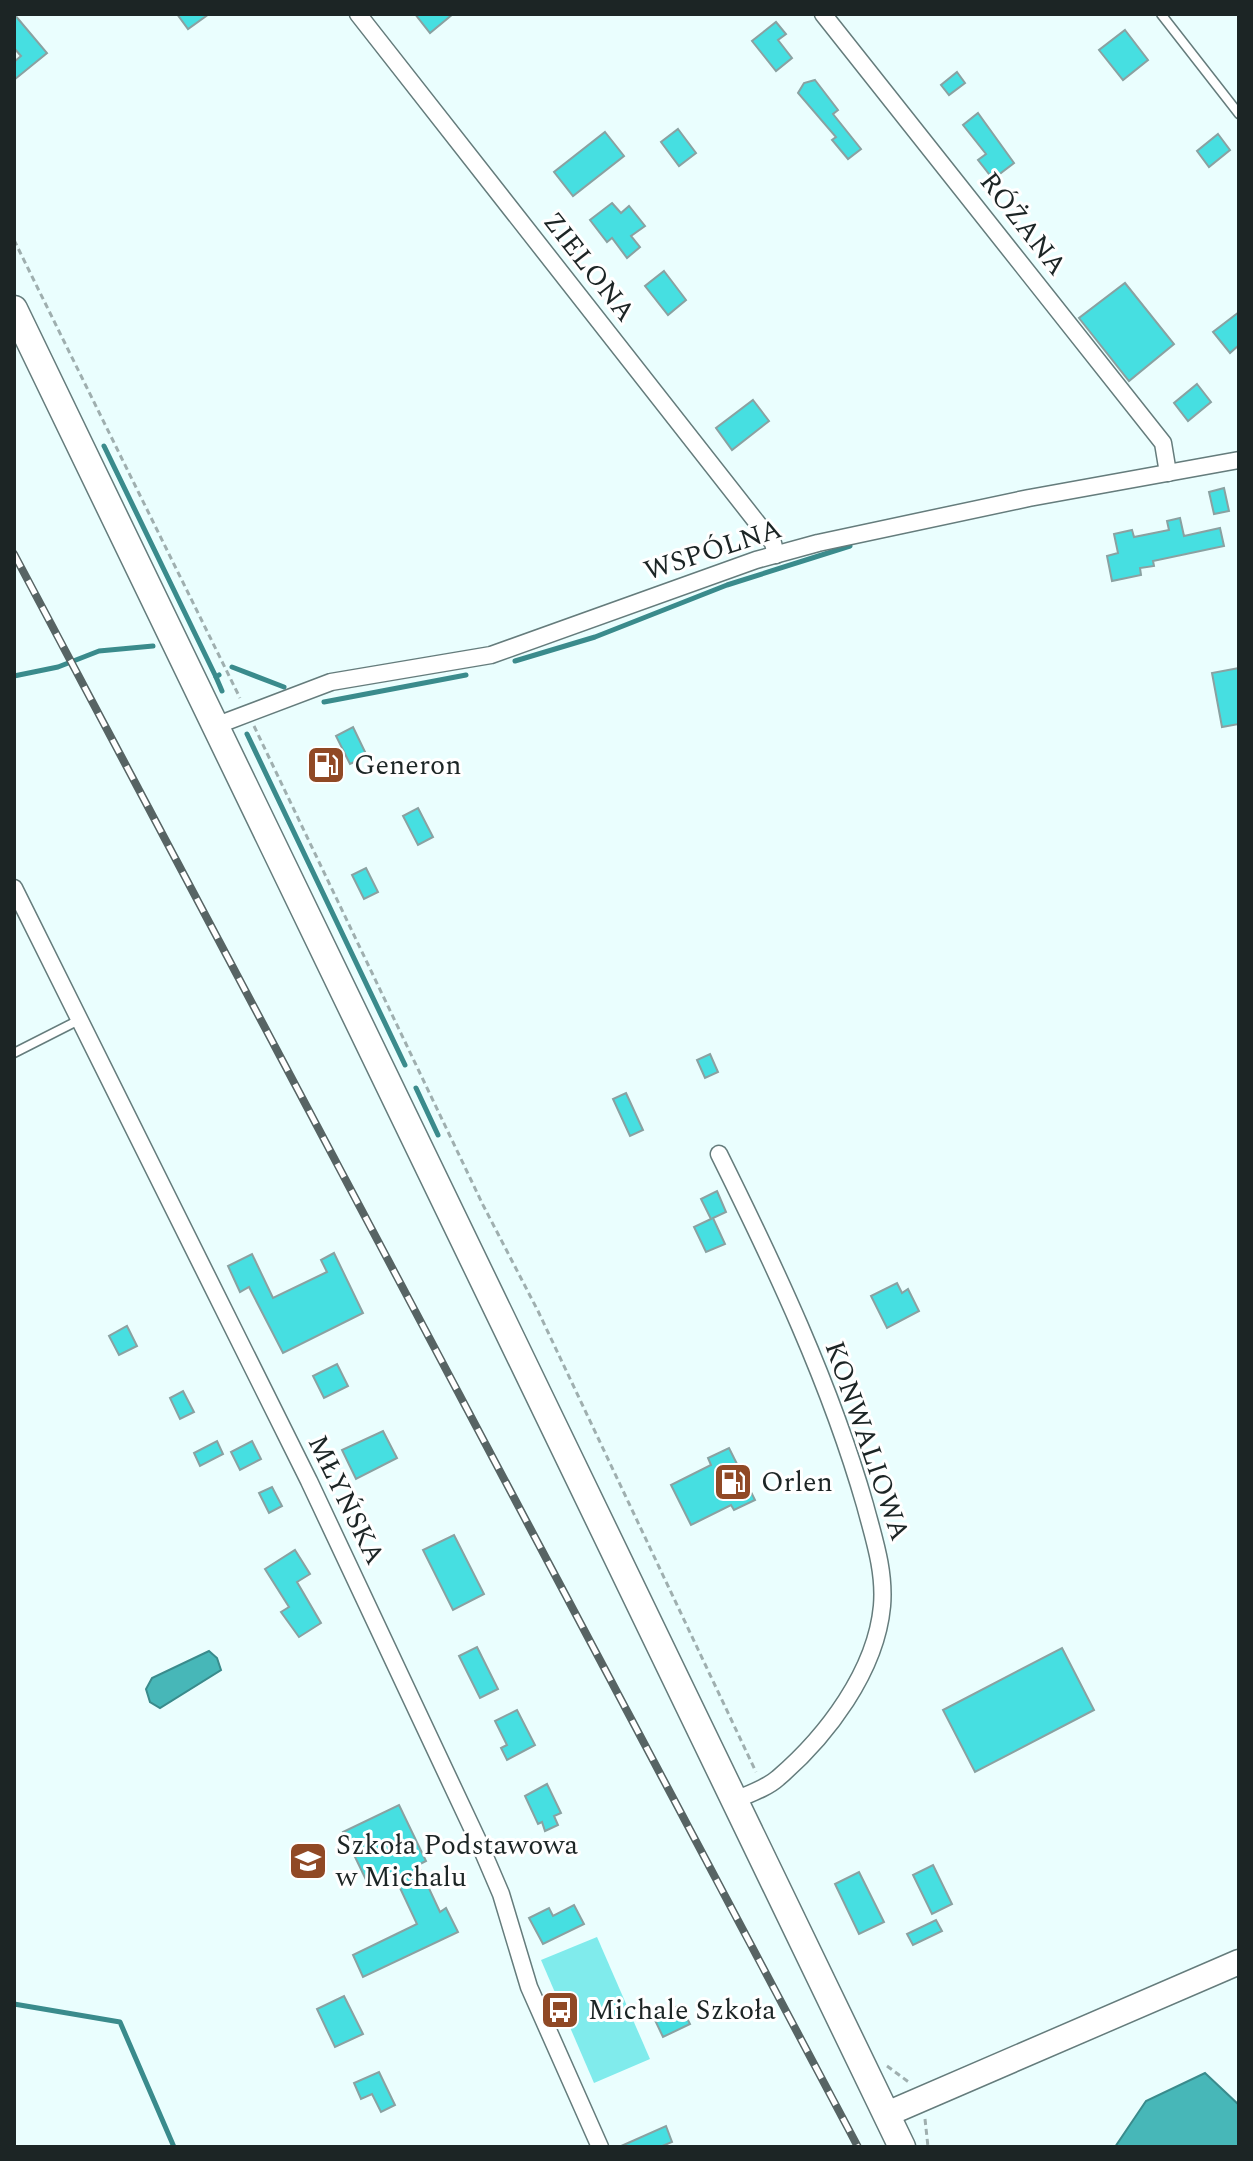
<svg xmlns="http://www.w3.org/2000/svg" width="1253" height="2161" viewBox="0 0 1253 2161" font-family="Spectral,serif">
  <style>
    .green { fill: #80ebec }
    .water { fill: #47b7b8; stroke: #3a8b8c; stroke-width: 2 }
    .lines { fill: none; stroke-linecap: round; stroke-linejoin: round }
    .stream { stroke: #3a8b8c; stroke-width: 5 }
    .building { fill: #46dfe1; stroke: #8aa1a1; stroke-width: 2 }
    .service-casing { stroke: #657c7c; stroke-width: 11 }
    .minor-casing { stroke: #657c7c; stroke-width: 19 }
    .secondary-casing { stroke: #657c7c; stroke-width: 27 }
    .primary-casing { stroke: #657c7c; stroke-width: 29 }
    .path { stroke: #9fafaf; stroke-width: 3; stroke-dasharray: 6 4; stroke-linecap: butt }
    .service { stroke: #fff; stroke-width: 8 }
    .minor { stroke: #fff; stroke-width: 16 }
    .secondary { stroke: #fff; stroke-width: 24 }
    .primary { stroke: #fff; stroke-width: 26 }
    .rail-casing { stroke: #576464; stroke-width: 8 }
    .rail { stroke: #fff; stroke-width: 5; stroke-dasharray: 15; stroke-linecap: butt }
    .labels { text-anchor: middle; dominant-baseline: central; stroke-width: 6; stroke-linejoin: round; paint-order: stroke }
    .street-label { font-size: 28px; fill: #1c2525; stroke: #fff }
    .poi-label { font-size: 28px; fill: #1c2525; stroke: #fff; text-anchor: start }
  </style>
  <rect width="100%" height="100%" fill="#eafefe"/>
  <!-- green -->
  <polygon class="green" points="597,1937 650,2059 594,2083 541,1960"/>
  <!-- water -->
  <g class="water">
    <polygon points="209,1651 217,1658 221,1670 160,1708 150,1702 146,1689 152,1678"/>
    <polygon points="1205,2073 1239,2105 1239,2147 1115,2147 1146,2101"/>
  </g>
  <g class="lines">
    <!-- stream -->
    <g class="stream">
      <polyline points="104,446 216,677 219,675"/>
      <polyline points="515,661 595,637 727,585 850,546"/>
      <polyline points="232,667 284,687"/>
      <polyline points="14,676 58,667 99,651 153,646"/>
      <polyline points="216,677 222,691"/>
      <polyline points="324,702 466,675"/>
      <polyline points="247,734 405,1065"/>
      <polyline points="416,1088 438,1135"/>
      <polyline points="14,2004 120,2022 174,2147"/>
    </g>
  </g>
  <!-- building -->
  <g class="building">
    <polygon points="14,14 47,53 14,80 14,62 21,56 14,48"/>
    <polygon points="177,14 209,14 188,29"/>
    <polygon points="415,14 453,14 430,33"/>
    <polygon points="776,22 786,34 778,40 792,58 776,71 752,41"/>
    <polygon points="1125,30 1148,60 1123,80 1099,50"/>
    <polygon points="957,72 965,83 949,95 941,85"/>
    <polygon points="815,80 838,110 833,114 861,149 848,159 832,140 836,137 798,93 804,83"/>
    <polygon points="978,113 1014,163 993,179 978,160 986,154 963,125"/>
    <polygon points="678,129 696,153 679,166 661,142"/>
    <polygon points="605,132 624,156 573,196 554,172"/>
    <polygon points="1218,134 1230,150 1209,167 1197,151"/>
    <polygon points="612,203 621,213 629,206 645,226 631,236 640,247 627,258 612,238 607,242 590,220"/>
    <polygon points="664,271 686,300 668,315 645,286"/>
    <polygon points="1125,283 1174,344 1129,381 1079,318"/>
    <polygon points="1239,312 1239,345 1230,353 1213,332"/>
    <polygon points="1197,384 1211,402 1188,421 1174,403"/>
    <polygon points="753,400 769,421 732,450 716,428"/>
    <polygon points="1224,488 1229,511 1214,514 1209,492"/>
    <polygon points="1180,518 1184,536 1220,528 1224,546 1153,561 1154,566 1140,568 1141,575 1112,581 1107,556 1118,553 1114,534 1132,530 1134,537 1169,530 1167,521"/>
    <polygon points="1239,668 1239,724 1222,727 1212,673"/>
    <polygon points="353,727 367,756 350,764 336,736"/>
    <polygon points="418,808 433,837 418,845 403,816"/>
    <polygon points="366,868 378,892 364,899 352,875"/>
    <polygon points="710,1054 718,1072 705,1078 697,1060"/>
    <polygon points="626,1093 643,1130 630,1136 613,1099"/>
    <polygon points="717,1191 726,1212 713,1218 725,1244 706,1252 694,1227 711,1219 701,1199"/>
    <polygon points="334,1253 363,1313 283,1353 249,1287 240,1292 228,1266 252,1254 273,1298 327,1272 321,1260"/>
    <polygon points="897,1283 902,1293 908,1289 919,1311 887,1328 871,1296"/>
    <polygon points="127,1326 137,1346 119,1355 109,1336"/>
    <polygon points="337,1364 348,1386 324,1398 313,1376"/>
    <polygon points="183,1391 194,1412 180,1419 170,1398"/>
    <polygon points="383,1431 397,1458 356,1479 342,1450"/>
    <polygon points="217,1441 223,1454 200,1466 194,1453"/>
    <polygon points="252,1441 261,1459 240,1470 231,1452"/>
    <polygon points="729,1448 755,1500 734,1510 731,1505 691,1525 671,1485 711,1465 708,1458"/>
    <polygon points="272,1487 282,1506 269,1513 259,1493"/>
    <polygon points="454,1535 484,1594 453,1610 423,1550"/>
    <polygon points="295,1550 310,1574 297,1582 321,1623 299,1637 281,1612 289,1607 265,1569"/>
    <polygon points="477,1647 498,1689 480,1698 459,1656"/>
    <polygon points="1062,1648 1094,1710 975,1772 943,1710"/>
    <polygon points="517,1710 535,1745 507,1760 501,1748 507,1745 495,1721"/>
    <polygon points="547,1784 561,1813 554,1816 558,1825 545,1831 542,1822 538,1824 525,1796"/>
    <polygon points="399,1805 426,1861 418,1865 440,1912 446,1908 458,1932 363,1977 353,1955 417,1924 393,1873 368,1884 343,1832"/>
    <polygon points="933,1865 952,1904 932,1914 913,1875"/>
    <polygon points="859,1872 884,1922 859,1934 835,1884"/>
    <polygon points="574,1905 584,1924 543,1944 529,1918 549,1908 553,1916"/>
    <polygon points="936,1920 942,1931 913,1945 907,1934"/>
    <polygon points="344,1996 363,2034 335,2047 317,2009"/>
    <polygon points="680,2005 690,2024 663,2037 654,2018"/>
    <polygon points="379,2072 395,2105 381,2112 372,2094 361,2099 354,2083"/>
    <polygon points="666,2126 672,2142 660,2147 619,2147"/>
  </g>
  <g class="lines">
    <defs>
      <g id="service">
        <polyline points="1161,14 1239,114"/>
        <polyline points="14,1053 79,1020"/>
      </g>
      <g id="minor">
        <polyline points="358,14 773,543 776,555"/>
        <polyline points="823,14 1163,443 1168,473"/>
        <polyline points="215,726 331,682 491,655 756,560 818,543 1029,498 1239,460"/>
        <polyline points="14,888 309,1481 480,1845 501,1894 529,1987 600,2147"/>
        <path d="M 719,1154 C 775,1267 830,1383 865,1505 C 874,1539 885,1571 882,1606 C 876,1671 827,1736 778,1778 C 767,1788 749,1794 735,1800"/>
      </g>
      <polyline id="secondary" points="887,2114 1239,1962"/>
      <polyline id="primary" points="14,309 902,2147"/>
    </defs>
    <!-- service casing -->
    <use href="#service" class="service-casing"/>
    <!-- minor casing -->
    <use href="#minor" class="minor-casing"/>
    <!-- secondary casing -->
    <use href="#secondary" class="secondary-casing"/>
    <!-- primary casing -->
    <use href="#primary" class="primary-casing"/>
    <!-- path -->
    <g class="path">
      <polyline points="14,240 240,698"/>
      <polyline points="254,726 483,1205 538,1311 756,1772"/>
      <polyline points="887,2066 910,2083"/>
      <polyline points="925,2119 928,2147"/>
    </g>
    <!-- service -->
    <use href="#service" class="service"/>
    <!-- minor -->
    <use href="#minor" class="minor"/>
    <!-- secondary -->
    <use href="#secondary" class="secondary"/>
    <!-- primary -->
    <use href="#primary" class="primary"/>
    <defs>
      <polyline id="rail" points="14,554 858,2147"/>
    </defs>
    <!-- rail casing -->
    <use href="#rail" class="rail-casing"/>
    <!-- rail -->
    <use href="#rail" class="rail"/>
  </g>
  <!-- icons -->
  <defs>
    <symbol id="fuel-square" viewBox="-11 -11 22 22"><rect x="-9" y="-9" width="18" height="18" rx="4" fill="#904925" stroke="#fff"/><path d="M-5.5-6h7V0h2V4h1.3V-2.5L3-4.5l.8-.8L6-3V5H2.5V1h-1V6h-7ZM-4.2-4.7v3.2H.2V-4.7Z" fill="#fff"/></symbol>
    <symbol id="school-square" viewBox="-11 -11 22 22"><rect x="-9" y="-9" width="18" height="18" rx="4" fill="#904925" stroke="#fff"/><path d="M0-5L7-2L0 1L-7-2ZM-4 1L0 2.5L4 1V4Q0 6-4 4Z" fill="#fff"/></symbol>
    <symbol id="bus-square" viewBox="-11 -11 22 22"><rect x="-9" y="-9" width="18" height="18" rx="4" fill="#904925" stroke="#fff"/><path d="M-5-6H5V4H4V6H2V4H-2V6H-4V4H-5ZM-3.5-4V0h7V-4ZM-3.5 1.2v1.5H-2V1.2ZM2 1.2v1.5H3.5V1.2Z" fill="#fff"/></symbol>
  </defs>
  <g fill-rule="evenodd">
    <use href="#fuel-square" x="304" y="743" width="44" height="44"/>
    <use href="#fuel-square" x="711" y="1460" width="44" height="44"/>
    <use href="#school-square" x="286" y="1839" width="44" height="44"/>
    <use href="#bus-square" x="538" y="1988" width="44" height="44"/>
  </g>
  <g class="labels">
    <!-- street labels -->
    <g class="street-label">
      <text transform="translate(1023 224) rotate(52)">RÓŻANA</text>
      <text transform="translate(589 267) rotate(52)">ZIELONA</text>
      <text transform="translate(713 550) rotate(-18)">WSPÓLNA</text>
      <text transform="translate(867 1441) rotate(71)">KONWALIOWA</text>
      <text transform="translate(346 1500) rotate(64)">MŁYŃSKA</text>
    </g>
    <!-- poi labels -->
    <g class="poi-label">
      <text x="354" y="765">Generon</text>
      <text x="761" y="1482">Orlen</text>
      <text x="336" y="1845">Szkoła Podstawowa<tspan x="336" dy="32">w Michalu</tspan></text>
      <text x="588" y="2010">Michale Szkoła</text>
    </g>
  </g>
  <!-- border -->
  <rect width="1253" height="2161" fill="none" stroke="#1c2525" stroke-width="32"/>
</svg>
